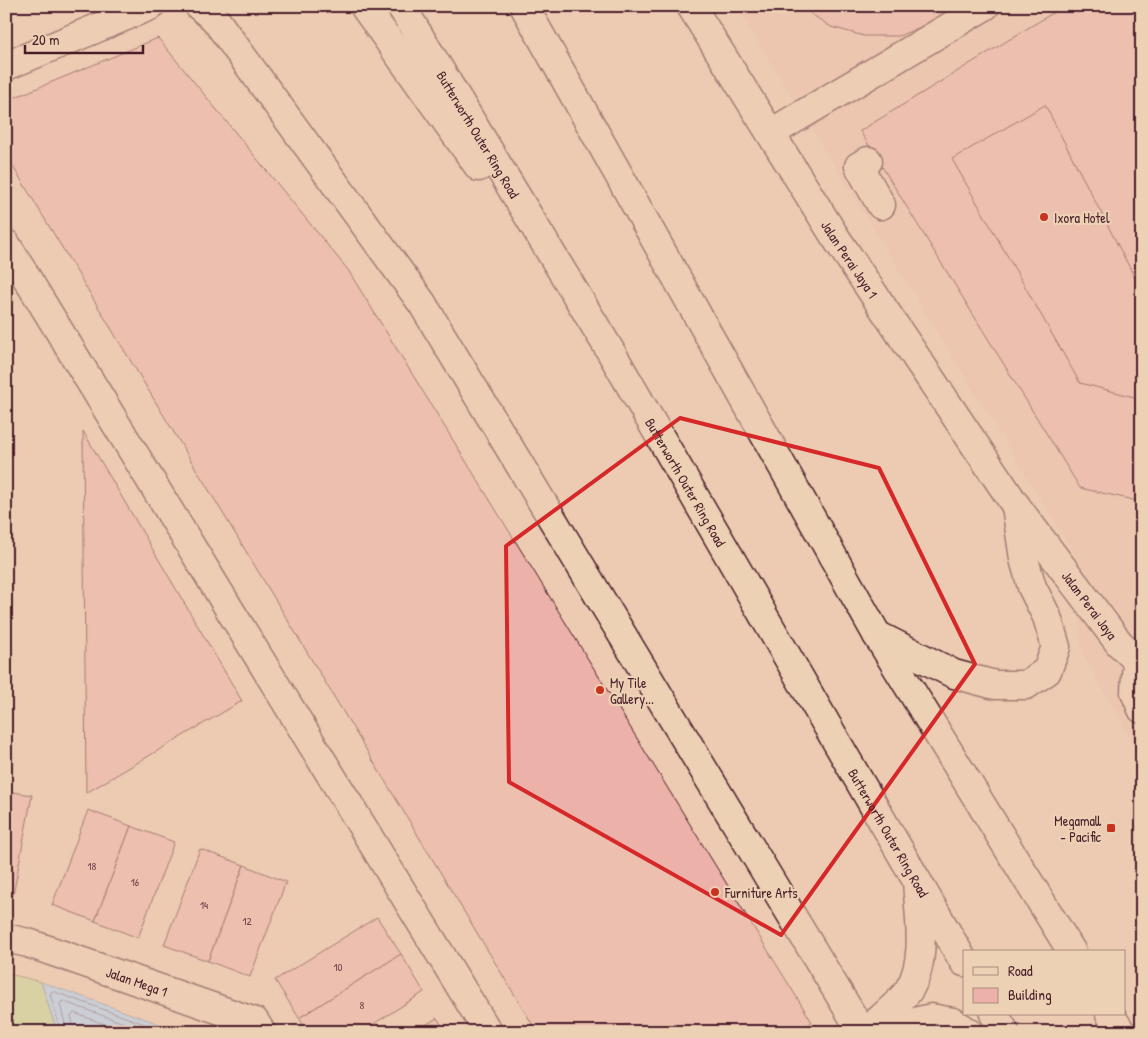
<svg xmlns="http://www.w3.org/2000/svg" width="1148" height="1038" viewBox="0 0 1148 1038" font-family="'Patrick Hand',sans-serif">
  <style>
    .built { fill: #eac0ac }
    .green { fill: #c1d990; stroke: #867c5e }
    .water { fill: #a2d3ff; stroke: #7f8baa }
    .lines { fill: none; stroke-linecap: round; stroke-linejoin: round }
    .shore { stroke: #6d6780; stroke-width: 1 }
    .building { fill: #ecb1a8; stroke: #4a1f2b }
    .minor-casing { stroke: #4a1f2b; stroke-width: 31 }
    .highway-casing { stroke: #4a1f2b; stroke-width: 31 }
    .path { stroke: #4a1f2b; stroke-width: 3; stroke-dasharray: 5 4; stroke-linecap: butt }
    .minor { stroke: #edd1b4; stroke-width: 28 }
    .highway { stroke: #edd1b4; stroke-width: 28 }
    .marked { fill: none; stroke: #d62828; stroke-width: 4; stroke-linejoin: round }
    .poi-dot { fill: #c8321e; stroke: #edd1b4; stroke-width: 2 }
    .labels { text-anchor: middle; dominant-baseline: central; stroke-width: 4.5; stroke-linejoin: round; paint-order: stroke }
    .number-label { font-size: 11px; fill: #72444a }
    .street-label { font-size: 14px; fill: #4a1f2b; stroke: #edd1b4 }
    .poi-label { font-size: 14px; fill: #4a1f2b; stroke: #edd1b4; text-anchor: start }
  </style>
  <rect width="100%" height="100%" fill="#edcbb2"/>
  <filter id="ink" filterUnits="userSpaceOnUse"><feTurbulence type="fractalNoise" baseFrequency=".02" numOctaves="2"/><feDisplacementMap in="SourceGraphic" scale="10" xChannelSelector="R" yChannelSelector="G"/><feConvolveMatrix kernelMatrix="1 2 1 2 8 2 1 2 1" color-interpolation-filters="sRGB"/></filter>
  <g filter="url(#ink)">
    <!-- built -->
    <polygon class="built" points="736,6 1142,6 1142,758 1082,652 1074,553"/>
    <!-- green -->
    <polygon class="green" points="6,973 41,982 57,1032 6,1032"/>
    <!-- water -->
    <polygon class="water" points="41,982 182,1032 57,1032"/>
    <g class="lines">
      <!-- shore -->
      <g class="shore">
        <polyline points="61,1032 50,994 52,991 167,1032"/>
        <polyline points="67,1032 60,1004 62,1001 149,1032"/>
        <polyline points="75,1032 71,1016 74,1013 126,1032"/>
      </g>
    </g>
    <!-- building -->
    <g class="building">
      <polygon points="799,6 961,6 942,18 899,36 864,36 831,27"/>
      <polygon points="1064,6 1142,6 1142,502 1080,488 860,131"/>
      <polygon points="158,38 348,270 812,1022 796,1032 537,1032 6,155 6,101"/>
      <polygon points="1045,105 1134,276 1142,278 1142,399 1080,383 952,159"/>
      <polygon points="83,431 242,701 86,793"/>
      <polygon points="6,791 32,795 13,896 6,895"/>
      <polygon points="88,810 131,826 95,921 52,905"/>
      <polygon points="131,826 174,842 138,938 95,921"/>
      <polygon points="200,849 244,865 208,961 164,945"/>
      <polygon points="244,865 286,882 250,977 208,961"/>
      <polygon points="377,917 401,954 299,1018 275,980"/>
      <polygon points="401,954 424,992 361,1032 308,1032 299,1018"/>
      <polygon points="437,1018 446,1032 414,1032"/>
    </g>
    <g class="lines">
      <defs>
        <g id="minor">
          <polyline points="199,6 215,19 422,303 862,1032"/>
          <path id="s1" d="M 691,6 L 834,235 L 1016,506 L 1119,643 L 1137,660"/>
          <polyline points="6,66 150,6"/>
          <polyline points="771,133 985,6"/>
          <polyline points="868,161 859,166 881,205"/>
          <polyline points="6,244 488,1032"/>
          <polyline points="1142,651 1137,660 1135,692 1142,709"/>
          <path id="s2" d="M 6,938 L 28,943 L 255,1022 L 261,1032"/>
          <path d="M 866,1032 C 877,1021 899,1004 908,991 C 928,961 919,916 917,881"/>
          <polyline points="873,1032 931,1018 953,1022 968,1032"/>
        </g>
        <g id="highway">
          <polyline points="364,6 479,167"/>
          <path id="s3" d="M 401,6 L 611,352 L 964,962"/>
          <polyline points="524,6 877,635 1072,952"/>
          <polyline points="877,635 954,674 995,685 1026,685 1047,671 1056,647 1047,617 1032,587 1024,559 1016,506"/>
          <polyline points="994,1014 1005,1032"/>
          <polyline points="1110,1014 1121,1032"/>
        </g>
      </defs>
      <!-- minor casing -->
      <use href="#minor" class="minor-casing"/>
      <!-- highway casing -->
      <use href="#highway" class="highway-casing"/>
      <!-- path -->
      <polyline class="path" points="6,1017 10,1032"/>
      <!-- minor -->
      <use href="#minor" class="minor"/>
      <!-- highway -->
      <use href="#highway" class="highway"/>
    </g>
  </g>
  <!-- marked area -->
  <path d="M0 0H1148V1038H0ZM 680,418 L 879,468 L 975,664 L 781,935 L 509,782 L 506,546 Z" fill="#edcbb2" fill-opacity=".55" fill-rule="evenodd"/>
  <path class="marked" d="M 680,418 L 879,468 L 975,664 L 781,935 L 509,782 L 506,546 Z"/>
  <!-- markers -->
  <g class="poi-dot">
    <circle cx="1044" cy="217" r="5"/>
    <circle cx="600" cy="690" r="5"/>
    <rect x="1106" y="823" width="10" height="10" rx="2.5"/>
    <circle cx="715" cy="892" r="5"/>
  </g>
  <g class="labels">
    <!-- number labels -->
    <g class="number-label">
      <text x="92" y="866">18</text>
      <text x="135" y="882">16</text>
      <text x="204" y="905">14</text>
      <text x="247" y="921">12</text>
      <text x="338" y="967">10</text>
      <text x="362" y="1005">8</text>
    </g>
    <!-- street labels -->
    <g class="street-label">
      <text stroke="none"><textPath href="#s3" startOffset="150">Butterworth Outer Ring Road</textPath></text>
      <text stroke="none"><textPath href="#s1" startOffset="299">Jalan Perai Jaya 1</textPath></text>
      <text stroke="none"><textPath href="#s3" startOffset="555">Butterworth Outer Ring Road</textPath></text>
      <text stroke="none"><textPath href="#s1" startOffset="720">Jalan Perai Jaya</textPath></text>
      <text stroke="none"><textPath href="#s3" startOffset="960">Butterworth Outer Ring Road</textPath></text>
      <text stroke="none"><textPath href="#s2" startOffset="138">Jalan Mega 1</textPath></text>
    </g>
    <!-- poi labels -->
    <g class="poi-label">
      <text x="1054" y="217">Ixora Hotel</text>
      <text x="610" y="682">My Tile<tspan x="610" dy="16">Gallery...</tspan></text>
      <text x="1101" y="820" text-anchor="end">Megamall<tspan x="1101" dy="16">- Pacific</tspan></text>
      <text x="725" y="892">Furniture Arts</text>
    </g>
  </g>
  <!-- margin -->
  <rect width="1148" height="1038" fill="none" stroke="#edd1b4" stroke-width="25"/>
  <rect x="12" y="12" width="1123" height="1013" fill="none" stroke="#4a1f2b" stroke-width="2" filter="url(#ink)"/>
  <!-- legend -->
  <rect x="963" y="950" width="162" height="65" fill="#edd1b4" stroke="#ac8a7d"/>
  <rect x="973" y="967" width="25" height="8" fill="#edd1b4" stroke="#ac8a7d"/>
  <text x="1008" y="976" font-size="15" fill="#4a1f2b">Road</text>
  <rect x="973" y="988" width="25" height="15" fill="#ecb1a8" stroke="#ac8a7d"/>
  <text x="1008" y="1000" font-size="15" fill="#4a1f2b">Building</text>
  <!-- scale -->
  <path d="M25 45v8h118v-8" fill="none" stroke="#4a1f2b" stroke-width="2.5"/>
  <text x="32" y="45" font-size="15" fill="#4a1f2b" stroke="#edd1b4" stroke-width="4" paint-order="stroke">20 m</text>
</svg>
